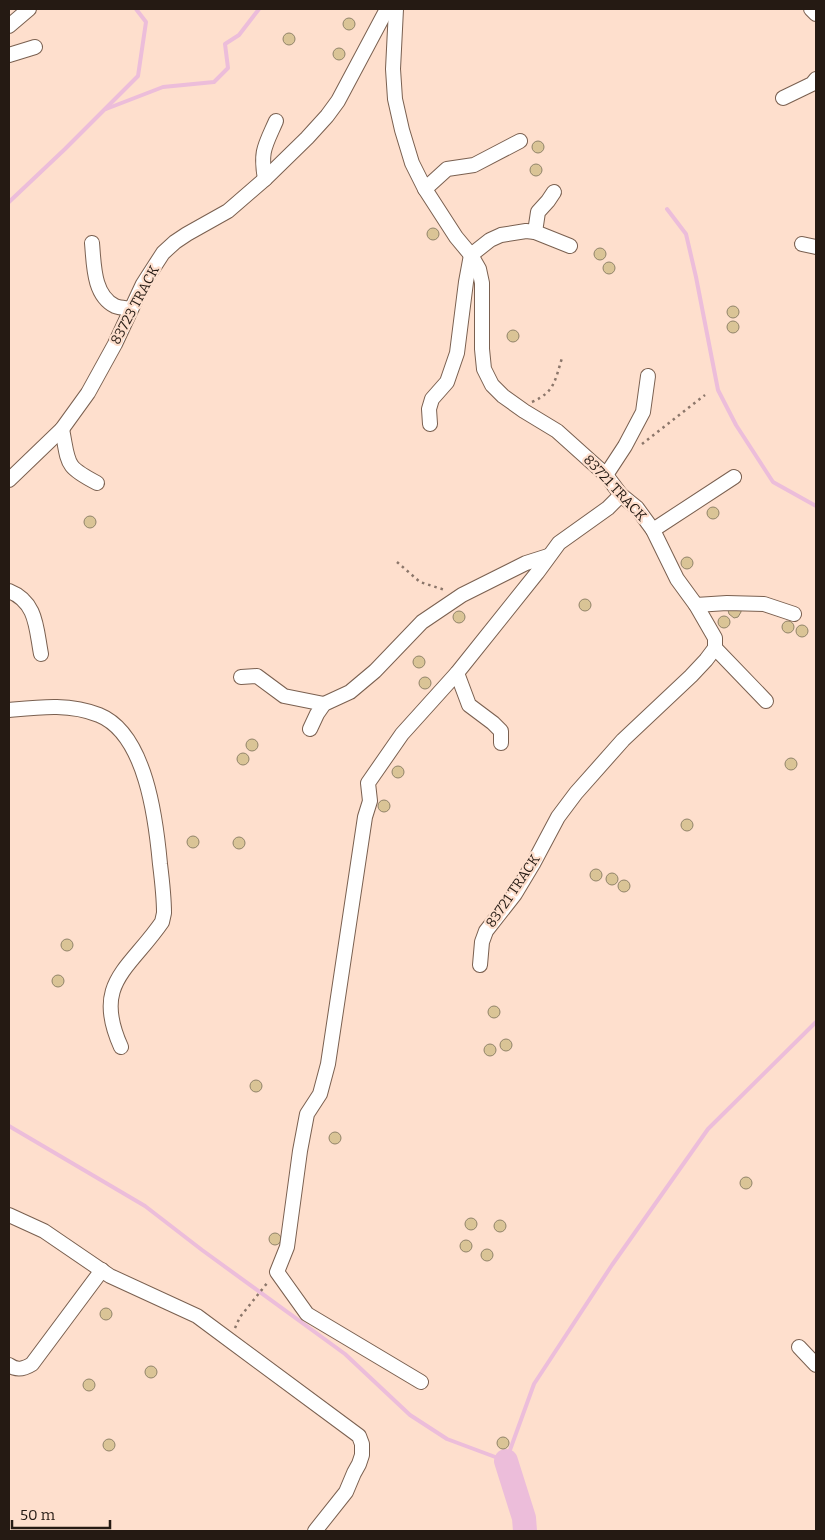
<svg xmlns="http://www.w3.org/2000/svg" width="825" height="1540" viewBox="0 0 825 1540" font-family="Bitter,serif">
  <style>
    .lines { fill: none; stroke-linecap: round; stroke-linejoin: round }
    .stream { stroke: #ecbdda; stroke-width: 4 }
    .river { stroke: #ecbdda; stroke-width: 24 }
    .building { fill: #dac496; stroke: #918469 }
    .minor-casing { stroke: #7a6050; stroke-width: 16 }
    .path { stroke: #8b766a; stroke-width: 2.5; stroke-dasharray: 2.5 4; stroke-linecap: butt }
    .minor { stroke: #fff; stroke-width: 14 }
    .labels { text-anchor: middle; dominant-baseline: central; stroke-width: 4.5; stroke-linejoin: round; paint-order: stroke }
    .street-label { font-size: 14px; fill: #251a13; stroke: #fedfcd }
  </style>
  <rect width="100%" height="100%" fill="#fedfcd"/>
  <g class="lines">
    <!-- stream -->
    <g class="stream">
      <polyline points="106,109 163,87 214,82 228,68 225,44 239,35 259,9"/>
      <polyline points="9,202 65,149 138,76 146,22 136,9"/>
      <polyline points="667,209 686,234 696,277 718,390 736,425 773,482 816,506"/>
      <polyline points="9,1126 145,1206 202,1250 345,1354 410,1415 447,1439 506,1461 534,1384 612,1265 708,1129 816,1022"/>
    </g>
    <!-- river -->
    <polyline class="river" points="506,1461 524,1518 525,1531"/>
  </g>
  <!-- building -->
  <g class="building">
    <circle cx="349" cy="24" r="6"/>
    <circle cx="289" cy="39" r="6"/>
    <circle cx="339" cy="54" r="6"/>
    <circle cx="538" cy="147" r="6"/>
    <circle cx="536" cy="170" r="6"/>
    <circle cx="433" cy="234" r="6"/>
    <circle cx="600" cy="254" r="6"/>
    <circle cx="609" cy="268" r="6"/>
    <circle cx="733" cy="312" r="6"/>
    <circle cx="733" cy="327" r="6"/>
    <circle cx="513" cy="336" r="6"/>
    <circle cx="713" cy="513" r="6"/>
    <circle cx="90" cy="522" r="6"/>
    <circle cx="687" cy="563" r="6"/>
    <circle cx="585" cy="605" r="6"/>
    <polygon points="728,610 741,610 741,612 738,617 734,618 729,614"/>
    <circle cx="459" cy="617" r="6"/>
    <circle cx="724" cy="622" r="6"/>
    <circle cx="788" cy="627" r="6"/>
    <circle cx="802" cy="631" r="6"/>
    <circle cx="419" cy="662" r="6"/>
    <circle cx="425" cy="683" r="6"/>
    <circle cx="252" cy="745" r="6"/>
    <circle cx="243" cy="759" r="6"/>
    <circle cx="791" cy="764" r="6"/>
    <circle cx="398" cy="772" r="6"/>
    <circle cx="384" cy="806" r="6"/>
    <circle cx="687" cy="825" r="6"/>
    <circle cx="193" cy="842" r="6"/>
    <circle cx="239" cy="843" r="6"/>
    <circle cx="596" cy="875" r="6"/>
    <circle cx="612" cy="879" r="6"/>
    <circle cx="624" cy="886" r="6"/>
    <circle cx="67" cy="945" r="6"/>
    <circle cx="58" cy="981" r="6"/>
    <circle cx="494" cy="1012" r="6"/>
    <circle cx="506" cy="1045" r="6"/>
    <circle cx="490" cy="1050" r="6"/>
    <circle cx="256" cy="1086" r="6"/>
    <circle cx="335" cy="1138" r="6"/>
    <circle cx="746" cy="1183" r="6"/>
    <circle cx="471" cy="1224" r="6"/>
    <circle cx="500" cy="1226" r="6"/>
    <circle cx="275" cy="1239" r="6"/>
    <circle cx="466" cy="1246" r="6"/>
    <circle cx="487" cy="1255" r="6"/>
    <circle cx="106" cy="1314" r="6"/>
    <circle cx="151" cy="1372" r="6"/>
    <circle cx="89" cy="1385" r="6"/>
    <circle cx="503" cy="1443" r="6"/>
    <circle cx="109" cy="1445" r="6"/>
  </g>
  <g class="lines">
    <defs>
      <g id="minor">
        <polyline points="396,9 393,69 395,99 402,130 412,163 425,189 456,237 471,255 479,269 482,283 482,349 484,369 492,385 503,396 524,411 557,431 606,475 621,495 637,508 653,530 677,579 696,605 715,638 715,648 706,660 691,676 623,740 576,793 558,817 533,864 515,894 486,931 482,942 480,965"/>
        <polyline points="811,9 816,14"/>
        <polyline points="9,26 29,9"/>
        <polyline points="9,55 35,47"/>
        <polyline points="783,98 812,84 816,79"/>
        <path d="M 265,179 C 260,151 265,146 276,121"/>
        <polyline points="425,189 447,169 474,165 520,141"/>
        <polyline points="535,232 538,212 548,201 554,192"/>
        <path d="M 92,243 C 94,264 93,295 115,306 C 120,308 126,308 131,309"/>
        <polyline points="802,244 816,247"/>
        <polyline points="430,424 429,409 432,399 447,382 457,353 466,282 471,255 490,240 501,235 526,231 535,232 570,246"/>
        <path d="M 62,429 C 69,464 64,466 97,483"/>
        <polyline points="606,475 625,446 643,412 648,376"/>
        <polyline points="9,480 62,429 88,393 115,344 143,284 163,253 175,242 187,234 228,211 265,179 307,138 327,116 338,101 387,9"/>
        <polyline points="653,530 734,477"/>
        <path d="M 9,591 C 37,602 36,628 41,654"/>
        <polyline points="696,605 727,603 764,604 794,614"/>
        <polyline points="715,648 766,701"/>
        <polyline points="457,673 469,705 493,723 501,731 501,743"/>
        <polyline points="241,677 257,676 284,696 324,704"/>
        <path d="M 9,710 C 39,707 70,703 99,715 C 146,734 156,820 160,864 C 162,880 164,897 164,913 L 162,922 C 129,970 92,983 121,1047"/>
        <polyline points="310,729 317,714 324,704 350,692 375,671 422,622 462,595 526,563 548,556"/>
        <polyline points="9,1215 44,1231 110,1276 197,1316 359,1436 362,1444 362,1455 359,1464 354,1473 346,1492 315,1531"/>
        <polyline points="799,1347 816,1365"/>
        <path d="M 9,1365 C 17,1371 24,1369 32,1364 L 102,1270"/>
        <polyline points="421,1382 307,1314 277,1272 287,1247 300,1151 307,1114 320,1094 328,1064 365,817 370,801 368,783 402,734 457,673 537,573 559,543 608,508 621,495"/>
      </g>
    </defs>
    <!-- minor casing -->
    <use href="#minor" class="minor-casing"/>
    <!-- path -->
    <g class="path">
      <path d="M 532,402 C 555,392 555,380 562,358"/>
      <polyline points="642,444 705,395"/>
      <polyline points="397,562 420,582 445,590"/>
      <polyline points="235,1328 240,1317 268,1282"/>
    </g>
    <!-- minor -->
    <use href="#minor" class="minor"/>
  </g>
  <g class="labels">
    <!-- street labels -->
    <g class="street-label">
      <text transform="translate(135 305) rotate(-62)">83723 TRACK</text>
      <text transform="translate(615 488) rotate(47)">83721 TRACK</text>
      <text transform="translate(513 891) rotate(-56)">83721 TRACK</text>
    </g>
  </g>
  <!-- border -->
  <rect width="825" height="1540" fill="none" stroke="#251a13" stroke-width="20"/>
  <!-- scale -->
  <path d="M12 1520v8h98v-8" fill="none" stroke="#251a13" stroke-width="2.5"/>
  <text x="20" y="1520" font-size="15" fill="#251a13" stroke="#fedfcd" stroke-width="4" paint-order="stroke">50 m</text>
</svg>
